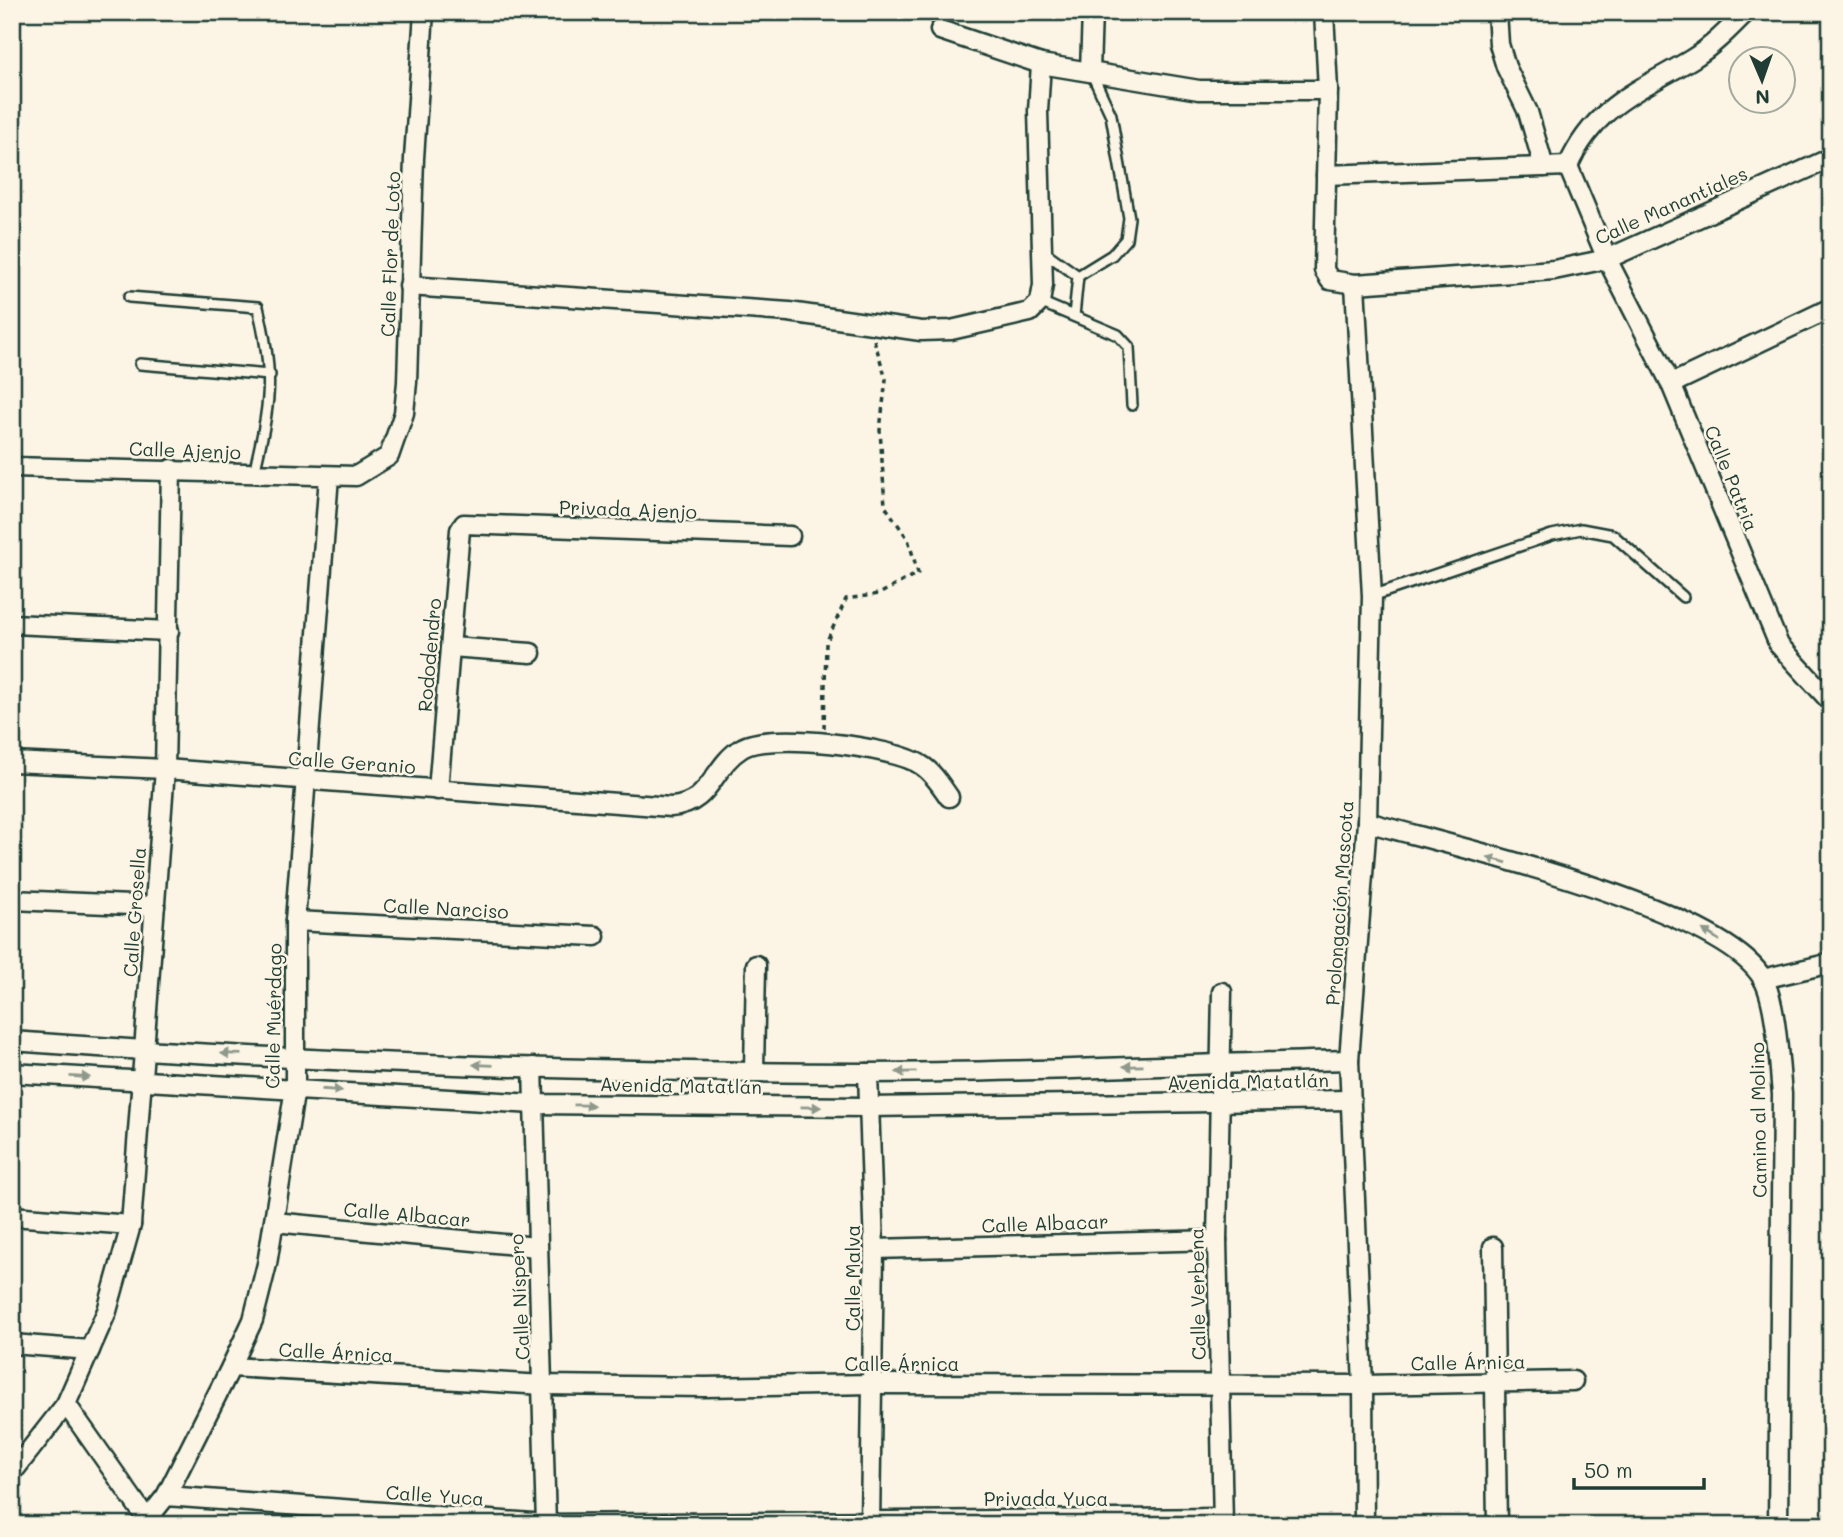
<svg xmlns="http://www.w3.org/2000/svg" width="1843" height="1537" viewBox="0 0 1843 1537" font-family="Mali,sans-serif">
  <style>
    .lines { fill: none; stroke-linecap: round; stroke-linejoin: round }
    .service-casing { stroke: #1f3d34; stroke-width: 14 }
    .minor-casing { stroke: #1f3d34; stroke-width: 23 }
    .path { stroke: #1f3d34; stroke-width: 3.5; stroke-dasharray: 5 5; stroke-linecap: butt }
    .service { stroke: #fcf5e5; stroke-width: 9 }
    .minor { stroke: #fcf5e5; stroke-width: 18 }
    .oneway { fill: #8e998c }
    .labels { text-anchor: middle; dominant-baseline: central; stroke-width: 5; stroke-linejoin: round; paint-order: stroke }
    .street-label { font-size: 19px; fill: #1f3d34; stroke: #fcf5e5 }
  </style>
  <rect width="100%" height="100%" fill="#fcf5e5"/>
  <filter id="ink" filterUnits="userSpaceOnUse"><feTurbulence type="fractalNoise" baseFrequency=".0143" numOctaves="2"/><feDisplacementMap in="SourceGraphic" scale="14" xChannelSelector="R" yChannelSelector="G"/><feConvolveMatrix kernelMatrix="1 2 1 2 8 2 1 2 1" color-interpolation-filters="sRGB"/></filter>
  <g filter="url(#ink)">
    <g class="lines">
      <defs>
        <g id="service">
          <polyline points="1043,251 1078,276 1074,316"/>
          <polyline points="1078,276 1112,255 1126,239 1129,218 1111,115 1092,74"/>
          <path d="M 129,297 L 258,307 C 275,378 270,404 254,473"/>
          <polyline points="1040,302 1118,335 1129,347 1132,405"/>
          <polyline points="140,364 270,375"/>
          <polyline points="1372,596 1552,535 1581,529 1613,535 1683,597"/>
        </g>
        <g id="minor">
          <polyline points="1324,12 1328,90 1324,270 1330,280 1355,284 1554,270 1607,259 1831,158"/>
          <polyline points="1497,12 1499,44 1506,67 1528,112 1544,167"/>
          <path d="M 1746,12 C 1729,29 1713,46 1692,59 C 1639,91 1595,105 1568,166 L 1607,259 L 1671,384 L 1779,645 L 1831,702"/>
          <polyline points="940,30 1041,64 1199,90 1328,90"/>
          <polyline points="1090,71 1092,12"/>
          <polyline points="1326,175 1568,166"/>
          <polyline points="1355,284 1372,596 1367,822 1349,1060 1363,1385 1364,1525"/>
          <polyline points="409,286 789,312 921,331 951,330 1030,312 1040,302 1043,285 1038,111 1041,64"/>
          <polyline points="1671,384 1831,308"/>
          <polyline points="12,467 356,476 389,456 404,413 407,382 414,158 424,12"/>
          <polyline points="12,624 169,631"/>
          <polyline points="451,647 531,653"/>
          <path d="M 12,762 L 165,769 L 671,807 C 712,804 711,767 742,748 C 770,731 894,747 921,765 C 933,772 941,786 949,797"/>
          <polyline points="438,790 460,530 464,524 790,536"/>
          <path d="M 1367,822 C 1451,846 1722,907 1763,979 C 1777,1003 1779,1066 1782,1094 L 1778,1525"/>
          <polyline points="12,900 155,906"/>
          <polyline points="295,921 595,936"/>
          <polyline points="1763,979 1831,963"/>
          <polyline points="1222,992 1217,1240 1223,1525"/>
          <path d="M 12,1041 C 296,1062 581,1072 865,1073 C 1026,1073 1188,1064 1349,1060"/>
          <polyline points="533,1067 546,1525"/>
          <polyline points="754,1071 756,965"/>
          <polyline points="12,1073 534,1104 868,1107 1351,1100"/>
          <polyline points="868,1073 874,1249 870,1525"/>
          <polyline points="12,1216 131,1225"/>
          <polyline points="274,1222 537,1247"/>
          <polyline points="1493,1247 1497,1525"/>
          <polyline points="874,1249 1217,1240"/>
          <polyline points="12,1344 90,1350"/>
          <polyline points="231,1367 545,1385 705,1387 873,1384 1363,1385 1573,1381"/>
          <polyline points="66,1404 151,1525"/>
          <polyline points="12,1473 66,1404 107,1311 131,1225 165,769 171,469"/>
          <polyline points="166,1496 546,1524 1223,1518"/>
          <polyline points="143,1525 166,1496 231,1367 253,1320 267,1264 295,1088 295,921 329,476"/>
        </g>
      </defs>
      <!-- service casing -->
      <use href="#service" class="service-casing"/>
      <!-- minor casing -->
      <use href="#minor" class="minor-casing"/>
      <!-- path -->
      <polyline class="path" points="824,728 826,643 846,599 879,594 918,573 908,539 885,506 880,430 886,379 874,340"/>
      <!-- service -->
      <use href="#service" class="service"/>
      <!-- minor -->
      <use href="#minor" class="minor"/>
    </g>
    <!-- one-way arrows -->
    <defs><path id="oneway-solid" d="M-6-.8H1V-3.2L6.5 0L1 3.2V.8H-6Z" transform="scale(1.75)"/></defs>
    <g class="oneway">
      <use href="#oneway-solid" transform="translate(1497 860) rotate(-164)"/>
      <use href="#oneway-solid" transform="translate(1711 935) rotate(-147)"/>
      <use href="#oneway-solid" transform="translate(231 1054) rotate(-178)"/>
      <use href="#oneway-solid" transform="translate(483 1065) rotate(-178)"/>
      <use href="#oneway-solid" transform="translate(1133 1066) rotate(179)"/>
      <use href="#oneway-solid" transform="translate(906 1072) rotate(179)"/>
      <use href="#oneway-solid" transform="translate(80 1077) rotate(3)"/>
      <use href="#oneway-solid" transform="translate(332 1090) rotate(4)"/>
      <use href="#oneway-solid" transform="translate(584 1105) rotate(1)"/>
      <use href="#oneway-solid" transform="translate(811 1107) rotate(1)"/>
    </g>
  </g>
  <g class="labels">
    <!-- street labels -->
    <g class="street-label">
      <text transform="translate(1671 205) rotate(-24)">Calle Manantiales</text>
      <text transform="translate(390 254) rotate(-88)">Calle Flor de Loto</text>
      <text transform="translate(185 450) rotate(2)">Calle Ajenjo</text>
      <text transform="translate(1732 478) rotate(68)">Calle Patria</text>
      <text transform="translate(628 509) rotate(2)">Privada Ajenjo</text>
      <text transform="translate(429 655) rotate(-85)">Rododendro</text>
      <text transform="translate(352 762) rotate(4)">Calle Geranio</text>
      <text transform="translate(1339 903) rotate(-86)">Prolongación Mascota</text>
      <text transform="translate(446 908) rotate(3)">Calle Narciso</text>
      <text transform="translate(134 912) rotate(-86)">Calle Grosella</text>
      <text transform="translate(273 1016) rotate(-89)">Calle Muérdago</text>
      <text transform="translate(1248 1081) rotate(-1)">Avenida Matatlán</text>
      <text transform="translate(681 1085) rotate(1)">Avenida Matatlán</text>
      <text transform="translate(1758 1120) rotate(-91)">Camino al Molino</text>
      <text transform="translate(407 1214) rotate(5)">Calle Albacar</text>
      <text transform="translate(1045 1223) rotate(-2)">Calle Albacar</text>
      <text transform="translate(852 1278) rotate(-90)">Calle Malva</text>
      <text transform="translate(1197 1294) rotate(-91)">Calle Verbena</text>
      <text transform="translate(519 1297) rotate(-93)">Calle Níspero</text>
      <text transform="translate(336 1352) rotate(3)">Calle Árnica</text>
      <text transform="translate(1468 1362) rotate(-1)">Calle Árnica</text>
      <text x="902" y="1363">Calle Árnica</text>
      <text transform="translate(435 1495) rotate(4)">Calle Yuca</text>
      <text x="1046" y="1498">Privada Yuca</text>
    </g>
  </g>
  <!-- margin -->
  <rect width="1843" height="1537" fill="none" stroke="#fcf5e5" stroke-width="42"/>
  <rect x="21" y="21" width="1801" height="1495" fill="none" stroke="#1f3d34" stroke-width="2.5" filter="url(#ink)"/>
  <!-- north arrow -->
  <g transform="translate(1762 80) rotate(178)"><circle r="33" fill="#fcf5e5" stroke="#a4ab9e" stroke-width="2"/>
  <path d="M0-5L12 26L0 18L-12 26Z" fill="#1f3d34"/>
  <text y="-10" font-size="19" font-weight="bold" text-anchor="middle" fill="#1f3d34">N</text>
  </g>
  <!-- scale -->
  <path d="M1574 1478v10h130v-10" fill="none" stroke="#1f3d34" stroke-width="3.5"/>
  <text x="1584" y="1478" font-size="21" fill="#1f3d34" stroke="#fcf5e5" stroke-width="5" paint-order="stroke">50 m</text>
</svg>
